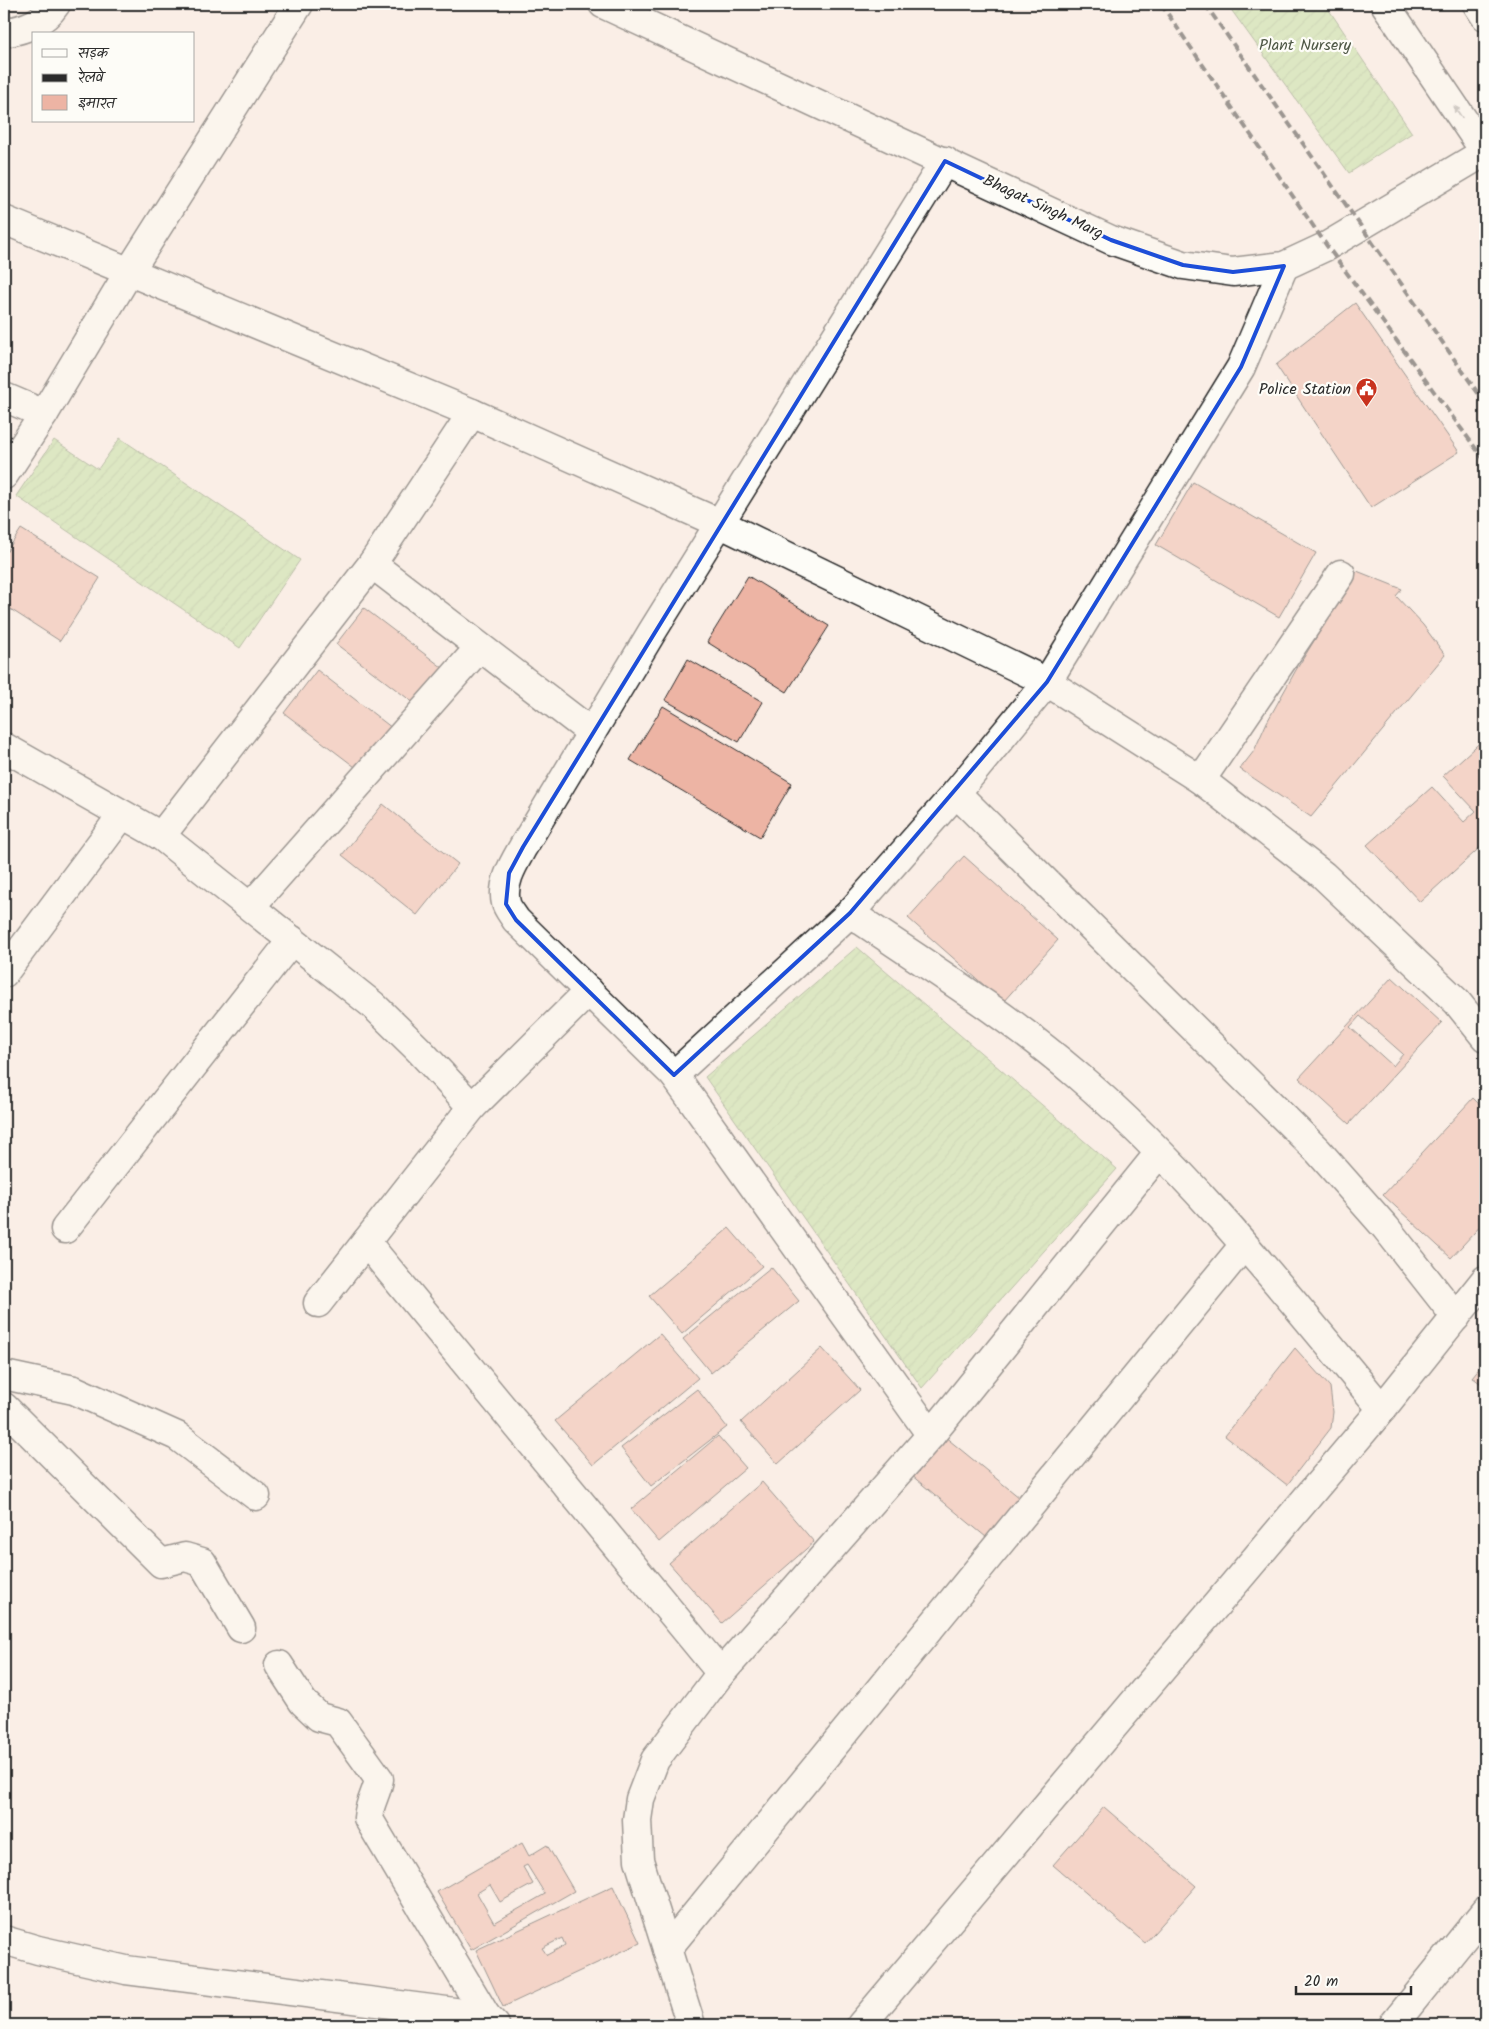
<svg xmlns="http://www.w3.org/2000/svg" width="1489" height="2029" viewBox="0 0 1489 2029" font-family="Kalam,'Playpen Sans Deva',sans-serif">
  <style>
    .garden { fill: url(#garden-furrows); stroke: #728462 }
    .building { fill: #edb4a4; stroke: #2b2b2b; fill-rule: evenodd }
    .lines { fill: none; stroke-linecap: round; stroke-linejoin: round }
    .street-casing { stroke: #2b2b2b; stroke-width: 31 }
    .secondary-casing { stroke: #2b2b2b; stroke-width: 31 }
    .street { stroke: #fdfcf7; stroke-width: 28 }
    .secondary { stroke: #fdfcf7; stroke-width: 28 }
    .rail { stroke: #2b2b2b; stroke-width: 4; stroke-dasharray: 8 4; stroke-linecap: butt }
    .oneway { fill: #9e9e9b }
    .marked { fill: none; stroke: #1d4ed8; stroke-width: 4; stroke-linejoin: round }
    .labels { text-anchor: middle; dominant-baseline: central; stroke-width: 4.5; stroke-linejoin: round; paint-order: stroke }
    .park-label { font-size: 16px; fill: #4f5846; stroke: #fdfcf7 }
    .street-label { font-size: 16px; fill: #2b2b2b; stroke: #fdfcf7 }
    .poi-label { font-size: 16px; fill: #2b2b2b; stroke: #fdfcf7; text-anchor: end }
  </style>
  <defs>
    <pattern id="garden-furrows" width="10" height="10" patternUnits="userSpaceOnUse" patternTransform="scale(1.25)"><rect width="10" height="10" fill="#bade99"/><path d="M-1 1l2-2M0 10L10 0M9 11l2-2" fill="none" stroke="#a0bf84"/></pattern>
  </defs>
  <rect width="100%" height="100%" fill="#faeee6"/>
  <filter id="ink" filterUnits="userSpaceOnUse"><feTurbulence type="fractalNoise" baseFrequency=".02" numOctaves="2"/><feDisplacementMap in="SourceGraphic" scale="10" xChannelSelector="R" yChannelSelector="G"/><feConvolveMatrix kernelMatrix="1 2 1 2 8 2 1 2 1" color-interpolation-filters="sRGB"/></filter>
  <g filter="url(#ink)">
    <!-- garden -->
    <g class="garden">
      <polygon points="1227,4 1325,4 1412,133 1349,173"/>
      <polygon points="120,438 300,560 240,648 16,496 54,440 98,469"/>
      <polygon points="857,947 1117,1169 922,1388 705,1077"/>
    </g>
    <!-- building -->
    <g class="building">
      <polygon points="1355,303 1459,452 1371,508 1276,365"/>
      <polygon points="1193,482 1316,553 1279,617 1156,545"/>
      <polygon points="21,529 100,578 60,641 4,605 4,556"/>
      <polygon points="1357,571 1402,589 1396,596 1423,625 1445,655 1311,817 1240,769 1254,751 1267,722 1296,670"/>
      <polygon points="748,576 829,626 787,692 707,642"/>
      <polygon points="364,608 447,671 419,707 336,644"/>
      <polygon points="688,659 763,702 739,742 665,700"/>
      <polygon points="317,670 392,728 359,770 284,713"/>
      <polygon points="663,706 792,783 760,837 630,760"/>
      <polygon points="1485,738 1485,843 1420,902 1367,845 1432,787 1464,822 1476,811 1443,776"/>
      <polygon points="383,804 458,864 417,915 342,855"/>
      <polygon points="964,856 1058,940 1003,1002 908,918"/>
      <path d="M 1392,977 L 1442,1023 L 1349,1124 L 1299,1078 ZM 1360,1016 L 1403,1054 L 1393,1066 L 1350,1027 Z"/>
      <polygon points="1473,1098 1485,1110 1485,1221 1451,1258 1383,1195"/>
      <polygon points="729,1228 762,1266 682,1334 649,1296"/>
      <polygon points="771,1267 799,1301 711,1373 683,1339"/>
      <polygon points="660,1334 698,1378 593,1465 555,1421"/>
      <polygon points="822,1348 860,1390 778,1464 741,1422"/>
      <polygon points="1295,1348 1330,1387 1333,1412 1331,1428 1287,1485 1225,1436"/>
      <polygon points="1485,1361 1485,1387 1472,1377"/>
      <polygon points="697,1389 727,1427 651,1486 621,1448"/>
      <polygon points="718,1436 746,1468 659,1542 631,1509"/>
      <polygon points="944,1436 1025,1502 992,1542 911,1475"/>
      <polygon points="762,1482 814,1542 722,1623 669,1563"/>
      <polygon points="1104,1807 1196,1886 1145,1943 1053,1865"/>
      <path d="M 522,1843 L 529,1856 L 547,1845 L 574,1891 L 471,1950 L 437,1892 ZM 527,1865 L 545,1894 L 494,1923 L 477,1893 L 490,1885 L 500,1902 L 533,1884 L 523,1867 Z"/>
      <path d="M 613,1886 L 640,1943 L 503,2007 L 476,1950 ZM 562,1938 L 565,1945 L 547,1955 L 542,1948 Z"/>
    </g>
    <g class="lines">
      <defs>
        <g id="street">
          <polyline points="603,4 1111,240 1183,265 1233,272 1284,266 1327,246 1485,152"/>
          <path d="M 4,33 C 26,29 43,23 56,4"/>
          <polyline points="4,220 472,413 721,524 1047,682 1201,780 1323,875 1457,1002 1485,1037"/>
          <polyline points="4,397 44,414"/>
          <polyline points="4,475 44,414 129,272 299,4"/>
          <polyline points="372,564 591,732"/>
          <polyline points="4,747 161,836 373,1005 419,1050 472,1107"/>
          <polyline points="1201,780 1341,574"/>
          <polyline points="956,793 1318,1151 1386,1228 1456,1317"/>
          <polyline points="161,836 372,564 472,413"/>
          <polyline points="251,906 479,648"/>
          <path d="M 850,913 C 927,965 1007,1015 1077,1075 C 1192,1173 1286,1294 1382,1409"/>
          <polyline points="4,973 122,815"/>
          <polyline points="674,1075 850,913 956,793 1047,682 1241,367 1284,266"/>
          <polyline points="65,1229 292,940"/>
          <polyline points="366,1242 721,1673"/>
          <polyline points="318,1303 472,1107 589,991"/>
          <polyline points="4,1375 74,1390 177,1436 256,1496"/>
          <polyline points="4,1407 161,1563 185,1557 202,1562 241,1628"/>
          <path d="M 931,1435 L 674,1075 L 516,920 C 513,915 507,908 506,903 C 501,883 514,863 523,847 L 652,632 L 945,161"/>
          <path d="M 279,1665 L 303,1702 L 319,1717 L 338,1722 L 379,1779 C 377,1793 369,1803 368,1818 L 486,2016"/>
          <polyline points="4,1940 38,1950 126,1970 486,2016 495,2025"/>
          <polyline points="667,1949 1244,1245"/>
          <polyline points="691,2025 639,1860 637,1820 640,1799 655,1760 721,1673 931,1435 1159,1153"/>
          <polyline points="861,2025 1382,1409 1485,1280"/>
          <polyline points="1393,2025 1485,1911"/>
        </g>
        <g id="secondary">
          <polyline points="1385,4 1485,152"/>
          <polyline points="1477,4 1485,16"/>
        </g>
      </defs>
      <!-- street casing -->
      <use href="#street" class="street-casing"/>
      <!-- secondary casing -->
      <use href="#secondary" class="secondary-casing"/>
      <!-- street -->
      <use href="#street" class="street"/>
      <!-- secondary -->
      <use href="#secondary" class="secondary"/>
      <!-- rail -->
      <g class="rail">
        <polyline points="1161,4 1327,246 1485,461"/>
        <polyline points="1205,4 1485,403"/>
      </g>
    </g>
    <!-- one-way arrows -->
    <defs><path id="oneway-solid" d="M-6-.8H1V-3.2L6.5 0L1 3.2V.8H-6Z" transform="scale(1.25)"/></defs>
    <use class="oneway" href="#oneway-solid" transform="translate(1458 112) rotate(-124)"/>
  </g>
  <!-- marked area -->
  <path d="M0 0H1489V2029H0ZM 945,161 L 1111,240 L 1183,265 L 1233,272 L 1284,266 L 1241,367 L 1047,682 L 850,913 L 674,1075 L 516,920 L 506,904 L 509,873 L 523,847 Z" fill="#faeee6" fill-opacity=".55" fill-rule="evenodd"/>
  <path class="marked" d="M 945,161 L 1111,240 L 1183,265 L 1233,272 L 1284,266 L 1241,367 L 1047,682 L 850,913 L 674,1075 L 516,920 L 506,904 L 509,873 L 523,847 Z"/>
  <!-- icons -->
  <defs>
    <symbol id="civic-pin" viewBox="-11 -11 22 30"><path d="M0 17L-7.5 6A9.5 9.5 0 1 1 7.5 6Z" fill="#c8321e" stroke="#fdfcf7"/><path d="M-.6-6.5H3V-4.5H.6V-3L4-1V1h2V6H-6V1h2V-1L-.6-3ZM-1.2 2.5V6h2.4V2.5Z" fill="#fff"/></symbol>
  </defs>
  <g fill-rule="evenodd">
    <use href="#civic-pin" x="1354" y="376" width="25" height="34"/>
  </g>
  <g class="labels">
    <!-- park labels -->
    <g class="park-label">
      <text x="1305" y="45">Plant Nursery</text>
    </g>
    <!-- street labels -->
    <g class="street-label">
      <text transform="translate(1043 207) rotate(25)">Bhagat Singh Marg</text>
    </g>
    <!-- poi labels -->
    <g class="poi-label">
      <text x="1351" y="389">Police Station</text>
    </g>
  </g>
  <!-- margin -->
  <rect width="1489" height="2029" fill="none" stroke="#fdfcf7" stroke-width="20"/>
  <rect x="10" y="10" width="1469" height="2009" fill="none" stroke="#2b2b2b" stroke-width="2" filter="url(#ink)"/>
  <!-- legend -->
  <rect x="32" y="32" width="162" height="90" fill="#fdfcf7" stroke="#a9a8a5"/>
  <rect x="42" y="49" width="25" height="8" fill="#fdfcf7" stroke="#a9a8a5"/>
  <text x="78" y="58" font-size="15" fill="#2b2b2b">सड़क</text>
  <rect x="42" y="74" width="25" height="8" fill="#2b2b2b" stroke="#a9a8a5"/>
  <text x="78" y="82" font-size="15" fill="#2b2b2b">रेलवे</text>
  <rect x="42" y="95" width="25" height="15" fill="#edb4a4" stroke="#a9a8a5"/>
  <text x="78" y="108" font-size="15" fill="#2b2b2b">इमारत</text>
  <!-- scale -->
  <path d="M1296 1986v8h115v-8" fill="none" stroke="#2b2b2b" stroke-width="2.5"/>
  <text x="1304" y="1986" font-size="15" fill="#2b2b2b" stroke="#fdfcf7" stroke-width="4" paint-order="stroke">20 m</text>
</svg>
